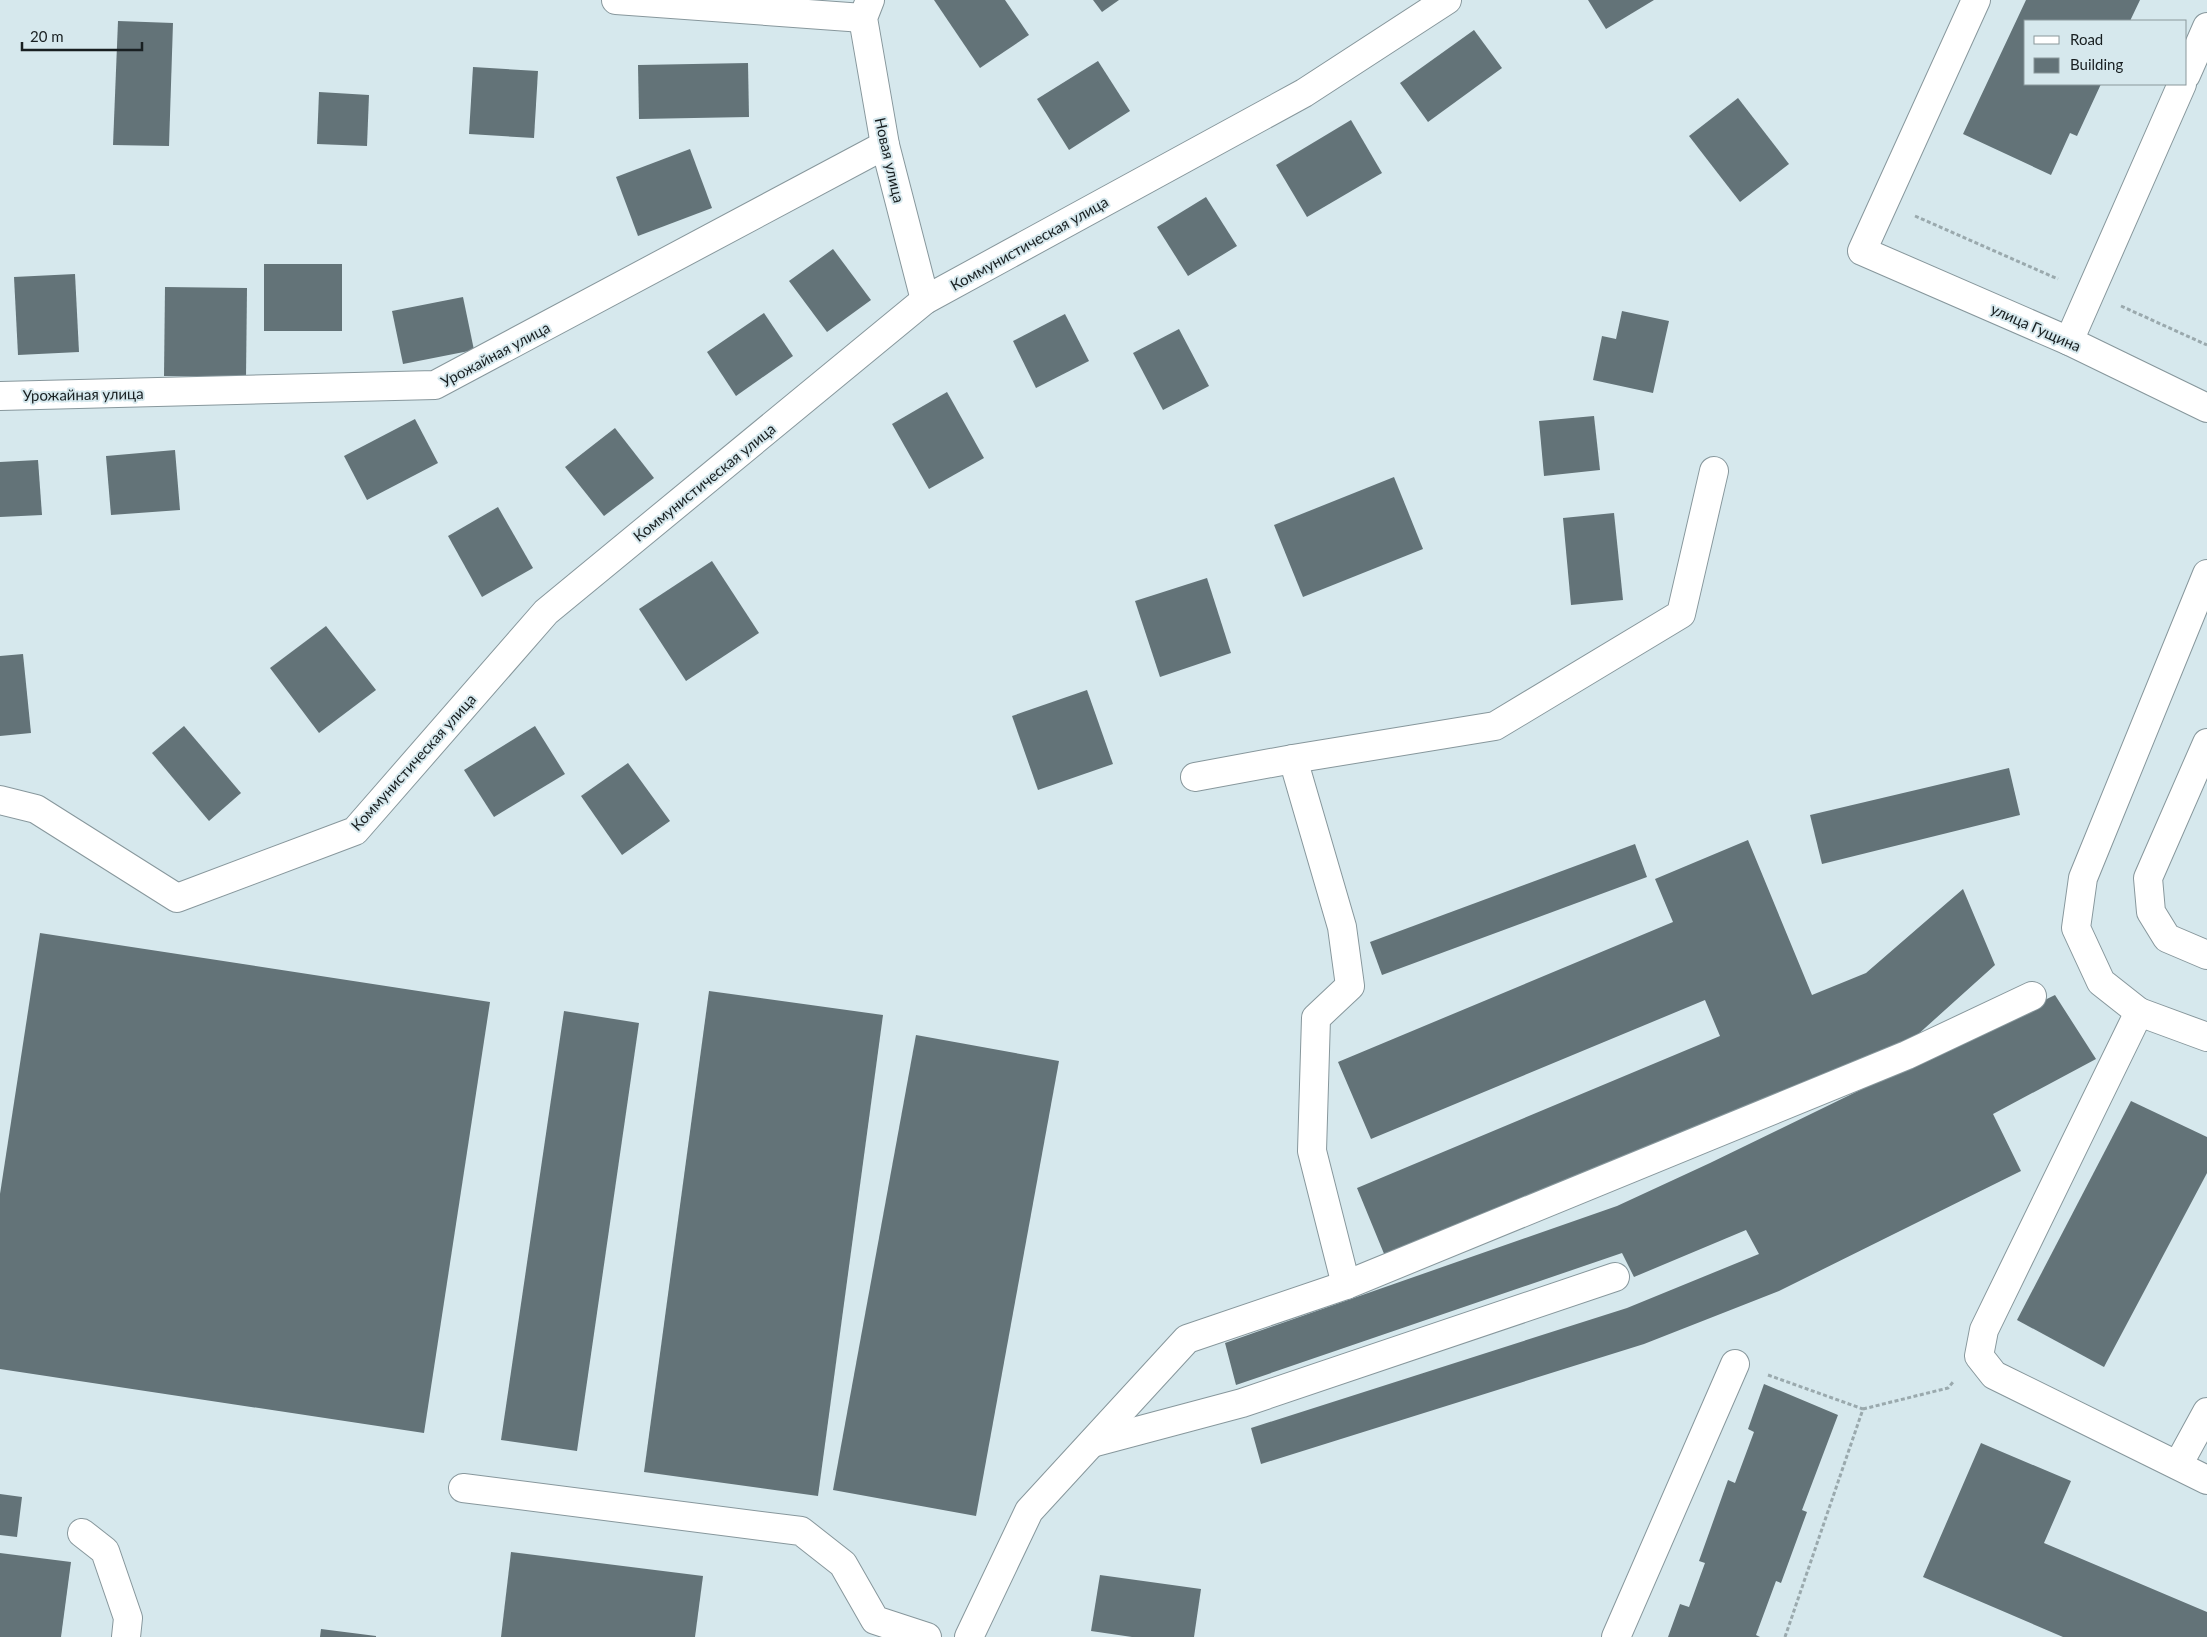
<svg xmlns="http://www.w3.org/2000/svg" width="2207" height="1637" viewBox="0 0 2207 1637" font-family="Lato,sans-serif">
  <style>
    .building { fill: #637378 }
    .lines { fill: none; stroke-linecap: round; stroke-linejoin: round }
    .minor-casing { stroke: #87979c; stroke-width: 30 }
    .path { stroke: #9aa9ad; stroke-width: 3; stroke-dasharray: 4 2.5; stroke-linecap: butt }
    .minor { stroke: #fff; stroke-width: 28 }
    .labels { text-anchor: middle; dominant-baseline: central; stroke-width: 4; stroke-linejoin: round; paint-order: stroke }
    .street-label { font-size: 15px; fill: #181f21; stroke: #d6e8ed }
  </style>
  <rect width="100%" height="100%" fill="#d6e8ed"/>
  <!-- building -->
  <g class="building">
    <polygon points="934,0 1005,0 1029,35 980,68"/>
    <polygon points="1093,0 1119,0 1102,12"/>
    <polygon points="1588,0 1654,0 1606,29"/>
    <polygon points="2026,0 2140,0 2130,21 2026,21 2026,84 2101,84 2077,136 2070,133 2051,175 1963,134"/>
    <polygon points="118,21 173,23 169,146 113,145"/>
    <polygon points="1474,30 1502,68 1428,122 1400,83"/>
    <polygon points="1098,61 1130,111 1069,150 1037,99"/>
    <polygon points="748,63 749,117 639,119 638,65"/>
    <polygon points="473,67 538,71 534,138 469,134"/>
    <polygon points="319,92 369,95 367,146 317,144"/>
    <polygon points="1738,98 1789,164 1740,202 1689,136"/>
    <polygon points="1351,120 1382,173 1307,217 1276,165"/>
    <polygon points="690,149 712,208 638,236 616,177"/>
    <polygon points="1206,197 1237,246 1188,276 1157,227"/>
    <polygon points="833,249 871,300 827,332 789,281"/>
    <rect x="264" y="264" width="78" height="67"/>
    <polygon points="75,274 79,352 18,355 14,277"/>
    <polygon points="165,287 247,288 246,377 164,376"/>
    <polygon points="463,297 474,350 403,364 392,311"/>
    <polygon points="1622,311 1669,321 1653,393 1593,380 1602,336 1616,339"/>
    <polygon points="764,313 793,356 736,396 707,352"/>
    <polygon points="1065,314 1089,361 1036,388 1013,341"/>
    <polygon points="1179,329 1209,386 1163,410 1133,353"/>
    <polygon points="947,392 984,458 929,489 892,424"/>
    <polygon points="1594,416 1600,470 1544,476 1539,421"/>
    <polygon points="415,419 438,463 367,500 344,456"/>
    <polygon points="615,428 654,478 604,516 565,467"/>
    <polygon points="175,450 180,510 111,515 106,456"/>
    <polygon points="38,460 42,515 0,517 0,462"/>
    <polygon points="1394,477 1423,549 1303,597 1274,525"/>
    <polygon points="498,507 533,568 482,597 448,536"/>
    <polygon points="1614,513 1623,600 1571,605 1563,518"/>
    <polygon points="712,561 759,633 686,681 639,609"/>
    <polygon points="1207,578 1231,653 1160,677 1135,601"/>
    <polygon points="326,626 376,690 319,733 270,668"/>
    <polygon points="23,654 31,733 0,736 0,656"/>
    <polygon points="1087,690 1113,764 1038,790 1012,716"/>
    <polygon points="184,726 241,793 209,821 152,753"/>
    <polygon points="535,726 565,774 494,817 464,770"/>
    <polygon points="628,763 670,821 622,855 581,796"/>
    <polygon points="2009,768 2020,815 1822,864 1810,815"/>
    <polygon points="1748,840 1812,995 1866,973 1963,889 1995,965 1905,1046 1387,1261 1357,1188 1720,1036 1705,1000 1371,1139 1338,1062 1673,922 1655,879"/>
    <polygon points="1635,844 1647,877 1382,975 1370,942"/>
    <polygon points="40,933 490,1002 424,1433 0,1369 0,1194"/>
    <polygon points="709,991 883,1015 818,1496 644,1472"/>
    <polygon points="2055,995 2096,1059 1993,1114 2021,1171 1779,1291 1644,1344 1261,1464 1251,1428 1627,1308 1759,1254 1746,1230 1634,1277 1622,1253 1236,1385 1225,1343 1617,1206 1710,1163"/>
    <polygon points="564,1011 639,1023 577,1451 501,1440"/>
    <polygon points="916,1035 1059,1061 976,1516 833,1490"/>
    <polygon points="2131,1101 2207,1137 2207,1173 2104,1367 2017,1320"/>
    <polygon points="1764,1384 1838,1415 1802,1510 1807,1512 1781,1583 1776,1581 1756,1635 1760,1637 1668,1637 1680,1604 1689,1607 1705,1563 1699,1561 1728,1480 1735,1483 1754,1432 1748,1429"/>
    <polygon points="1981,1443 2071,1481 2044,1543 2207,1612 2207,1637 2063,1637 1923,1577"/>
    <polygon points="0,1494 22,1497 17,1537 0,1535"/>
    <polygon points="511,1552 703,1576 695,1637 501,1637"/>
    <polygon points="0,1553 71,1562 61,1637 0,1637"/>
    <polygon points="1100,1575 1201,1589 1194,1637 1132,1637 1091,1631"/>
    <polygon points="321,1629 376,1636 376,1637 320,1637"/>
  </g>
  <g class="lines">
    <defs>
      <g id="minor">
        <polyline points="616,0 863,18"/>
        <polyline points="870,0 863,18 885,145 925,300"/>
        <polyline points="1976,0 1862,251 2069,341 2207,408"/>
        <polyline points="2186,75 2207,27"/>
        <polyline points="2069,341 2182,84"/>
        <polyline points="0,396 435,385 885,145"/>
        <polyline points="2207,574 2083,878 2076,928 2101,982 2139,1012 1984,1330 1979,1356 1994,1375 2207,1480"/>
        <polyline points="2207,743 2148,878 2151,912 2167,938 2207,955"/>
        <polyline points="1293,759 1342,927 1350,986 1316,1018 1312,1151 1346,1285"/>
        <polyline points="1195,777 1293,759 1495,726 1681,614 1714,471"/>
        <polyline points="0,800 36,809 177,898 355,831 546,612 925,300 1304,93 1447,0"/>
        <polyline points="2139,1012 2207,1037"/>
        <polyline points="1092,1443 1242,1403 1615,1277"/>
        <polyline points="2178,1465 2207,1412"/>
        <polyline points="463,1488 801,1531 843,1564 875,1620 927,1637"/>
        <polyline points="82,1533 105,1551 128,1618 126,1637"/>
        <polyline points="969,1637 1029,1511 1187,1339 1346,1285 1907,1055 2032,996"/>
        <polyline points="1616,1637 1735,1364"/>
      </g>
    </defs>
    <!-- minor casing -->
    <use href="#minor" class="minor-casing"/>
    <!-- path -->
    <g class="path">
      <polyline points="1915,216 2058,279"/>
      <polyline points="2121,306 2207,345"/>
      <polyline points="1768,1375 1863,1409 1785,1637"/>
      <polyline points="1863,1409 1948,1388 1954,1381"/>
    </g>
    <!-- minor -->
    <use href="#minor" class="minor"/>
  </g>
  <g class="labels">
    <!-- street labels -->
    <g class="street-label">
      <text transform="translate(890 160) rotate(77)">Новая улица</text>
      <text transform="translate(1029 243) rotate(-29)">Коммунистическая улица</text>
      <text transform="translate(2036 327) rotate(24)">улица Гущина</text>
      <text transform="translate(495 354) rotate(-28)">Урожайная улица</text>
      <text transform="translate(83 394) rotate(-1)">Урожайная улица</text>
      <text transform="translate(704 482) rotate(-39)">Коммунистическая улица</text>
      <text transform="translate(413 762) rotate(-48)">Коммунистическая улица</text>
    </g>
  </g>
  <!-- legend -->
  <rect x="2024" y="20" width="162" height="65" fill="#d6e8ed" stroke="#8a989b"/>
  <rect x="2034" y="36" width="25" height="8" fill="#ffffff" stroke="#8a989b"/>
  <text x="2070" y="45" font-size="15" fill="#181f21">Road</text>
  <rect x="2034" y="58" width="25" height="15" fill="#637378" stroke="#8a989b"/>
  <text x="2070" y="70" font-size="15" fill="#181f21">Building</text>
  <!-- scale -->
  <path d="M22 42v8h120v-8" fill="none" stroke="#181f21" stroke-width="2.5"/>
  <text x="30" y="42" font-size="15" fill="#181f21" stroke="#d6e8ed" stroke-width="4" paint-order="stroke">20 m</text>
</svg>
